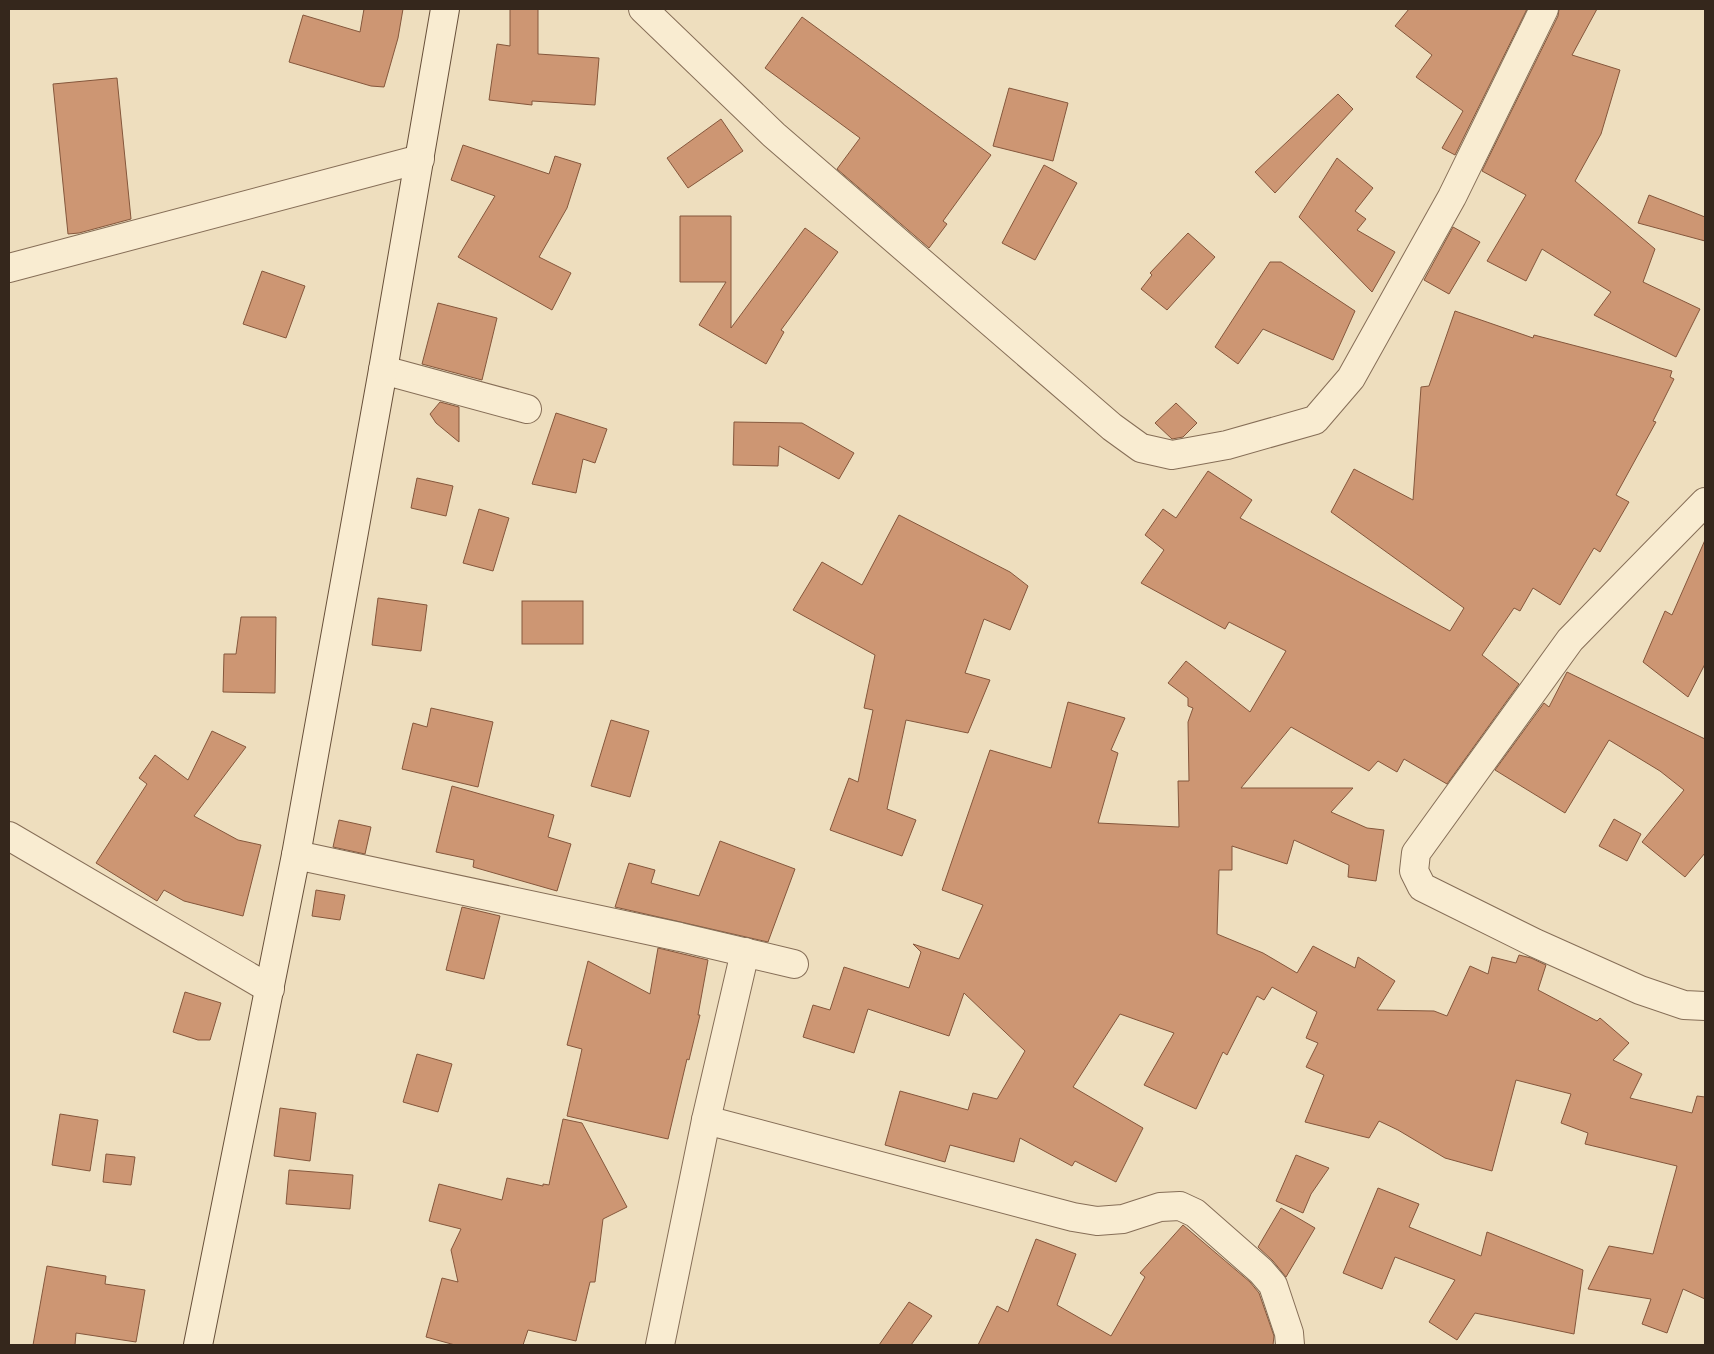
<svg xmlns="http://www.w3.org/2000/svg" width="1714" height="1354" viewBox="0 0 1714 1354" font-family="'Crimson Pro',serif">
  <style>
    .building { fill: #cd9673; stroke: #85573c }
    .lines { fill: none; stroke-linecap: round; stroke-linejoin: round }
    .street-casing { stroke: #866e57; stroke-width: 30 }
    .secondary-casing { stroke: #68503a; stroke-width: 30 }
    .street { stroke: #f9ecd1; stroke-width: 28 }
    .secondary { stroke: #f9ecd1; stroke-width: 28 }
  </style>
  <rect width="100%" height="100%" fill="#eedebe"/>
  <!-- building -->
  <g class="building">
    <polygon points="364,9 403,9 398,38 384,87 371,86 289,62 303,15 360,32"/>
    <polygon points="510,9 538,9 538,54 599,58 595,105 532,101 532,105 489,100 497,44 510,46"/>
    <polygon points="1409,9 1527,9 1455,155 1442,148 1463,111 1416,77 1432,55 1395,26"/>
    <polygon points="1559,9 1597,9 1572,55 1620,70 1601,134 1575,181 1655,249 1643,282 1700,309 1676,357 1594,315 1611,292 1542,249 1526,281 1487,261 1526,195 1482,171 1558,16"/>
    <polygon points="802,17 991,155 943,221 947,224 929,248 837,169 860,138 765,68"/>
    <polygon points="117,78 131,219 79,233 68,234 53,84"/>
    <polygon points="1009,88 1068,103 1053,161 993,146"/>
    <polygon points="1338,94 1353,109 1275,193 1255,172"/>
    <polygon points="721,119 743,151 688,188 667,158"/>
    <polygon points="463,145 549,174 555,156 581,164 567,208 539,257 571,273 552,310 458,257 495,196 451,180"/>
    <polygon points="1337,158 1373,188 1355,211 1366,219 1357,230 1395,252 1372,292 1299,217"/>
    <polygon points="1044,165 1077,183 1035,260 1002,243"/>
    <polygon points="1649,195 1705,217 1705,241 1638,223"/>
    <polygon points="680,216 731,216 731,328 805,228 838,252 781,330 784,332 766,364 699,325 726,282 680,282"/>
    <polygon points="1453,227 1480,242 1449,294 1424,280"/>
    <polygon points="1188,233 1215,257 1167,310 1141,289 1152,275 1150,273"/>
    <polygon points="1270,262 1281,262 1355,311 1333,360 1263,329 1238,364 1215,347"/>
    <polygon points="262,271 305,286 286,338 243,324"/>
    <polygon points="438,303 497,318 482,380 422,364"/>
    <polygon points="1455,311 1533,338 1534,335 1672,371 1670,377 1674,379 1653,421 1656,422 1616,495 1629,502 1600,552 1594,548 1560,605 1533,588 1520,611 1514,608 1482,655 1519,684 1447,784 1404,759 1397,772 1378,761 1369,771 1291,727 1241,788 1353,788 1331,812 1367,828 1384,830 1376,881 1348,877 1349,865 1294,840 1287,864 1232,846 1232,870 1219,870 1217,934 1263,953 1297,973 1313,946 1355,968 1358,957 1395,981 1377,1010 1434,1011 1447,1016 1470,966 1488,974 1492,957 1516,963 1519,955 1531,958 1546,965 1538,990 1597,1021 1600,1018 1629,1043 1613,1060 1642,1074 1630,1098 1692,1113 1697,1096 1705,1097 1705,1299 1683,1289 1667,1333 1642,1324 1651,1299 1588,1289 1609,1246 1653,1254 1677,1166 1585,1144 1588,1133 1561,1123 1571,1094 1516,1080 1492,1171 1445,1158 1398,1130 1379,1121 1369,1138 1305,1122 1324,1075 1306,1067 1318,1043 1306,1038 1317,1012 1272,987 1264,1000 1257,996 1227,1055 1223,1052 1196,1109 1144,1085 1174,1033 1120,1014 1073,1087 1143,1128 1116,1182 1075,1161 1072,1166 1020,1138 1014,1162 950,1145 945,1162 885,1145 900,1091 968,1110 973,1093 997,1099 1025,1051 964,993 949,1036 868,1009 854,1053 803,1037 813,1005 830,1010 844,967 909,988 921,952 913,944 959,959 983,905 942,890 990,750 1051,768 1068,702 1125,718 1111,750 1118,753 1098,823 1179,827 1178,781 1189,781 1188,722 1193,708 1188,706 1188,698 1168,683 1186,661 1250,712 1286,651 1229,622 1225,629 1141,583 1164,550 1145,535 1163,509 1176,518 1208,471 1252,500 1240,518 1450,631 1464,608 1331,512 1354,469 1413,500 1421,387 1429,386"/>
    <polygon points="440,402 459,407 459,442 436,423 430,414"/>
    <polygon points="1176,403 1197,423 1183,437 1172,439 1155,423"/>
    <polygon points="556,413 607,429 595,463 583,459 576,493 532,484"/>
    <polygon points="734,422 802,423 854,453 839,479 779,446 778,466 733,465"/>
    <polygon points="417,478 453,486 446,516 411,508"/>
    <polygon points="479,509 509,518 493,571 463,563"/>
    <polygon points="899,515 1010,572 1028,586 1010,630 984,619 965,673 990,680 968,733 906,720 887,809 916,820 902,856 830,830 849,778 858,782 873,710 864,708 875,655 793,610 822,562 862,585"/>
    <polygon points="1705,540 1705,664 1688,697 1643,662 1665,611 1672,615"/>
    <polygon points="378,598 427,605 421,651 372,645"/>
    <rect x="522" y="601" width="61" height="43"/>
    <polygon points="241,617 276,617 275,693 223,692 224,654 236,654"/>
    <polygon points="1567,672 1705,739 1705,853 1685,877 1642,842 1684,790 1660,771 1609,740 1565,813 1495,770 1544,703 1549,707"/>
    <polygon points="431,708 493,722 478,787 402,769 413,723 427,727"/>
    <polygon points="611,720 649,731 630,797 591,786"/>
    <polygon points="212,731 246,747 194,816 238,840 261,845 243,916 184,901 164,890 157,901 96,863 147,784 139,778 155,755 188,780"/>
    <polygon points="452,786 554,815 548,837 571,844 557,891 473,867 474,860 436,852"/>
    <polygon points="1614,819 1641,834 1627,861 1599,846"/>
    <polygon points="339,820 371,827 365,854 333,847"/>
    <polygon points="720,841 795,869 768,942 615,907 629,863 655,870 651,883 699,896"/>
    <polygon points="316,890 345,895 340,920 312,916"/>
    <polygon points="462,907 500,916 484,979 446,970"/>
    <polygon points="658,948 708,960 698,1015 700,1015 689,1060 687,1059 668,1139 567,1116 582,1049 567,1045 588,961 650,994"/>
    <polygon points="185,992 221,1003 210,1040 198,1040 173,1032"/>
    <polygon points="417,1054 452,1064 438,1112 403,1102"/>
    <polygon points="280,1108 316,1113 310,1161 274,1156"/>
    <polygon points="60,1114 98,1120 90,1171 52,1165"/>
    <polygon points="563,1119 582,1123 627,1207 603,1219 595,1282 590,1282 576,1341 528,1330 523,1345 455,1345 426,1337 442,1278 458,1282 451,1250 461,1229 429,1221 439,1184 502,1200 507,1178 543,1186 543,1184 549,1185"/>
    <polygon points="106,1154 135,1157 131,1185 103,1182"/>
    <polygon points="1296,1155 1329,1168 1311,1194 1303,1213 1276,1201"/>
    <polygon points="289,1170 353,1175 350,1209 286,1204"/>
    <polygon points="1378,1188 1419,1204 1409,1227 1481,1256 1487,1232 1583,1270 1574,1334 1475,1313 1457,1340 1429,1322 1455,1280 1395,1257 1382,1289 1343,1273"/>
    <polygon points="1281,1208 1315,1228 1286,1277 1273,1261 1258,1247"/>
    <polygon points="1183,1225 1250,1282 1259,1293 1274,1336 1273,1345 978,1345 997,1306 1008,1312 1036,1239 1076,1254 1057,1305 1111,1336 1145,1277 1140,1273"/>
    <polygon points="47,1266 106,1276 105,1284 145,1290 136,1342 76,1333 75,1345 33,1345"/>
    <polygon points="909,1302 932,1316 911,1345 879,1345"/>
  </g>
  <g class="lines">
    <defs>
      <g id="street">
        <polyline points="643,9 774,135 1112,427 1141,448 1172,455 1227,445 1315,420 1351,378 1452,197 1544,9"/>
        <polyline points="9,268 420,159"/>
        <polyline points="383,370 527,409"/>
        <polyline points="1705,502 1570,640 1416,853 1414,871 1422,887 1535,943 1640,990 1684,1005 1705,1006"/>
        <polyline points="9,836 270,989"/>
        <polyline points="296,855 680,937 794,964"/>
        <polyline points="706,1120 1073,1217 1097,1221 1123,1219 1160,1207 1180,1206 1195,1213 1261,1271 1273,1285 1289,1333 1290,1345"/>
        <polyline points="660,1345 706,1120 745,952"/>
      </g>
      <polyline id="secondary" points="198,1345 296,855 383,370 445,9"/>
    </defs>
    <!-- street casing -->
    <use href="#street" class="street-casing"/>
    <!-- secondary casing -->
    <use href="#secondary" class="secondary-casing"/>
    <!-- street -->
    <use href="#street" class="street"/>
    <!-- secondary -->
    <use href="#secondary" class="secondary"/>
  </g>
  <!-- border -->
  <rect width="1714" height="1354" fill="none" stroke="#35271c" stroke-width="20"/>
</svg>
